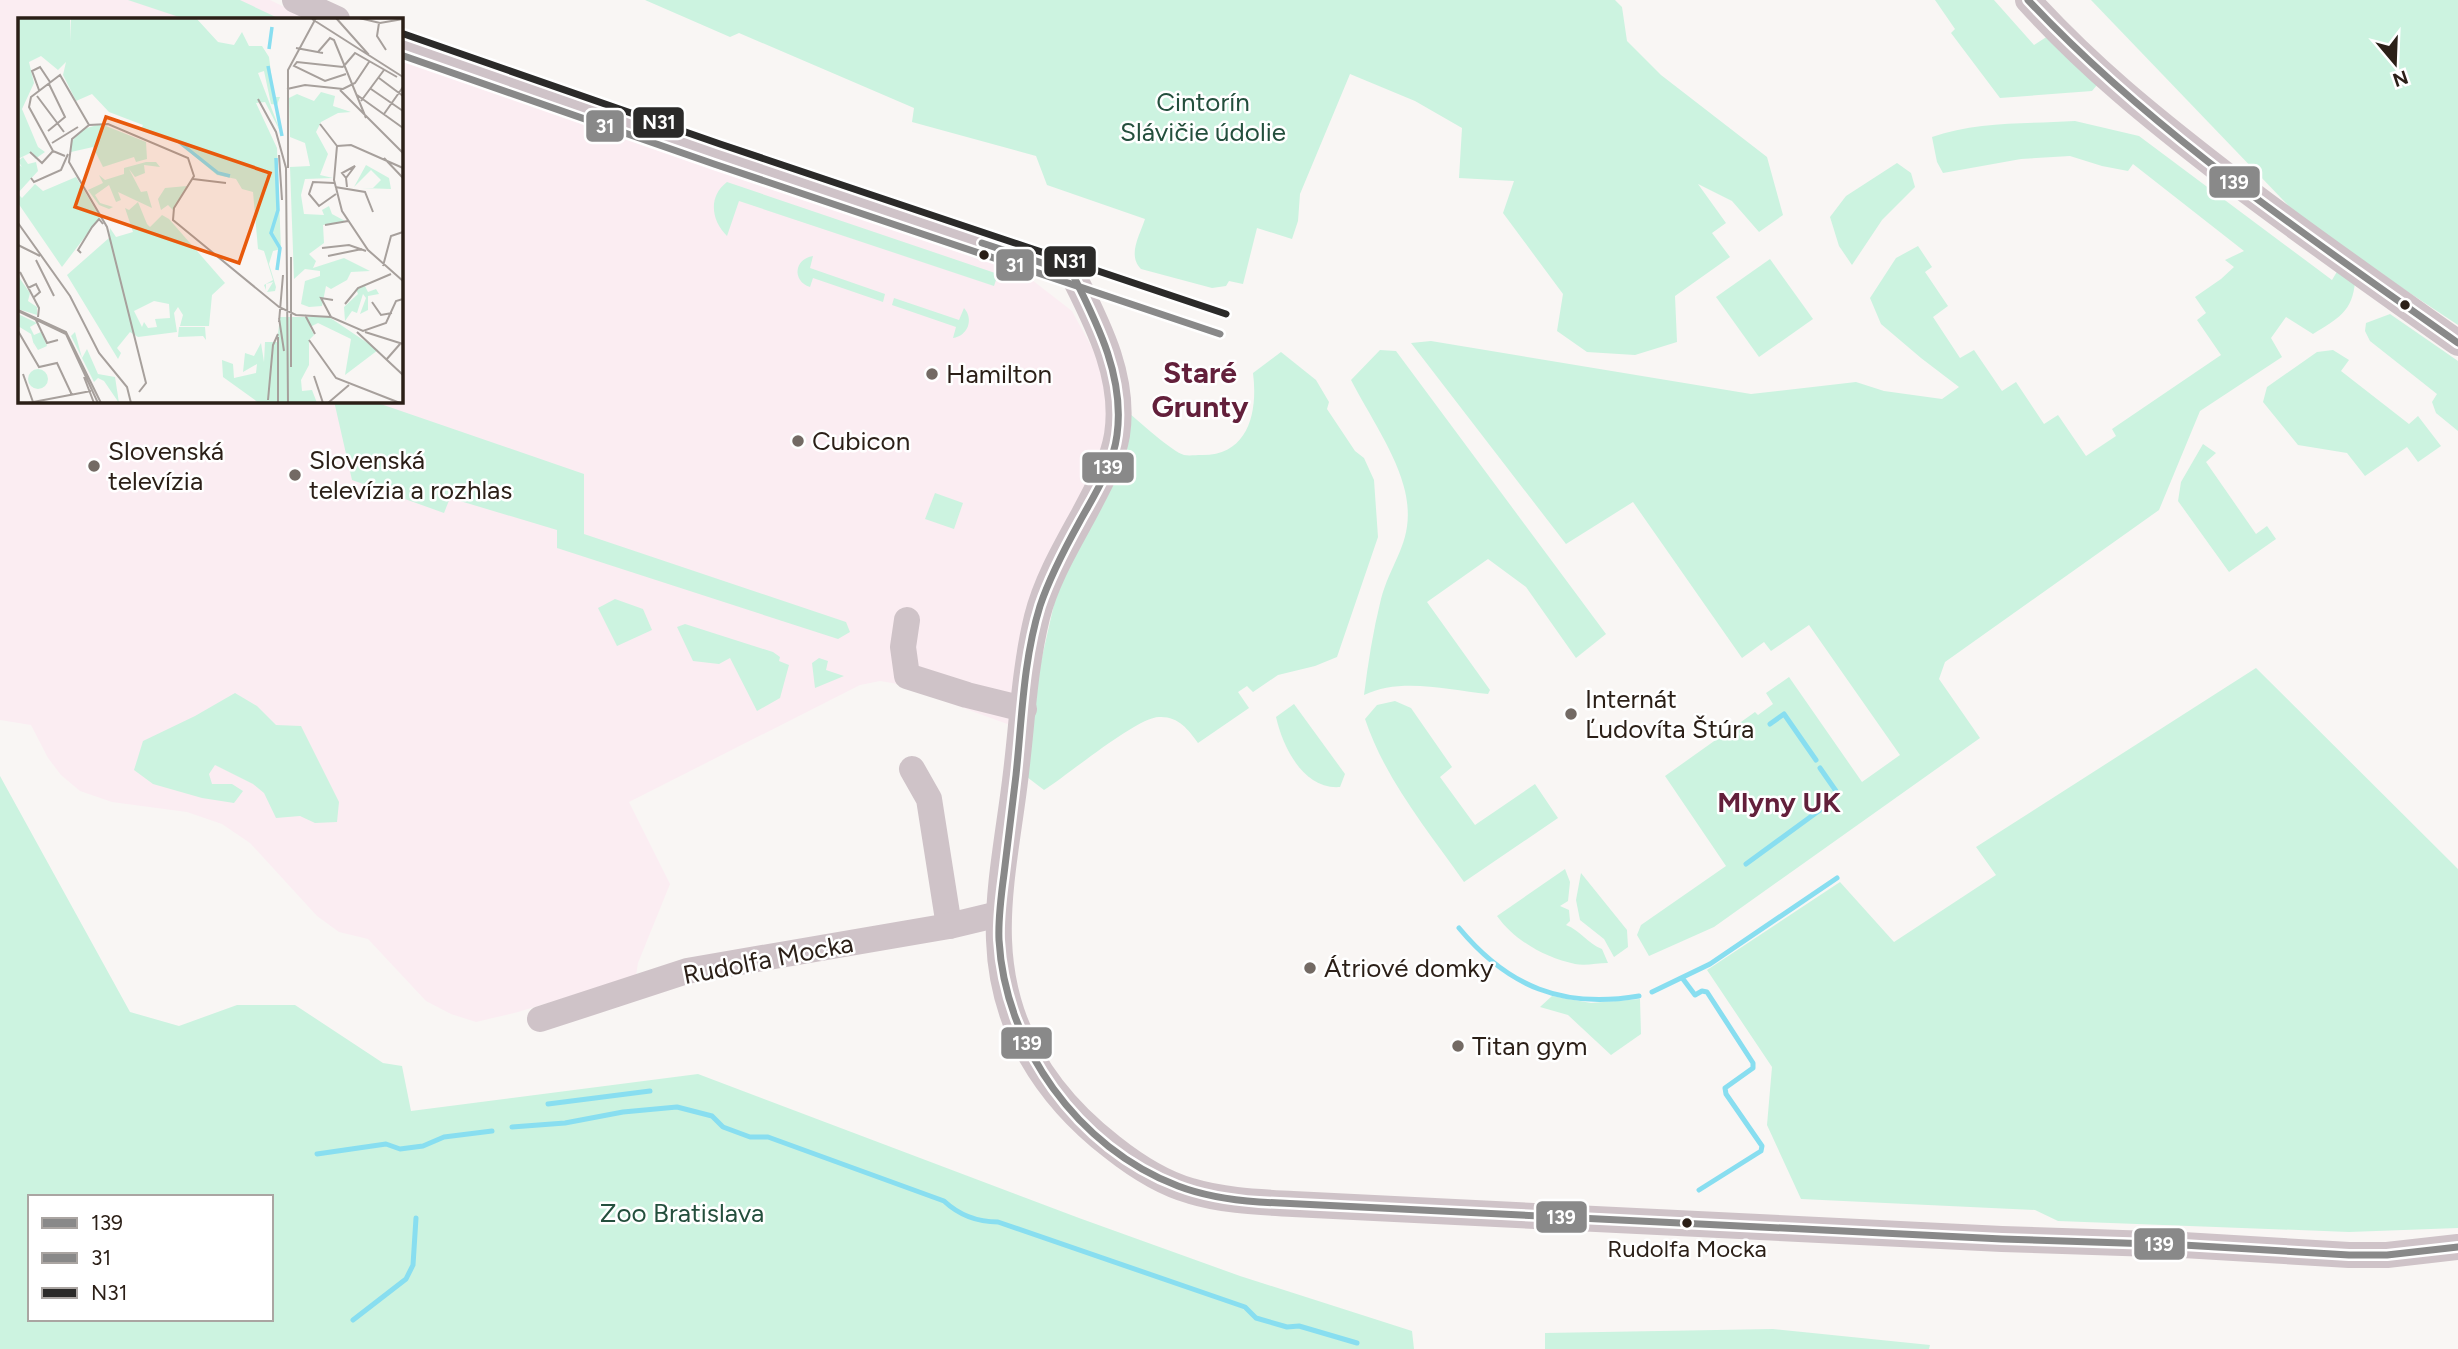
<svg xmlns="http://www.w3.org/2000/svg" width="2458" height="1349" viewBox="0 0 2458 1349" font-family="Figtree,sans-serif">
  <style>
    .commercial { fill: #fbedf2 }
    .green { fill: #ccf3e0; fill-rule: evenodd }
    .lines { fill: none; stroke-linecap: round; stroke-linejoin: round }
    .stream { stroke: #88def0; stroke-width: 5 }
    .minor { stroke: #cfc3c8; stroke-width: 26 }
    .bus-1-casing { stroke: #fff; stroke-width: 12 }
    .bus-2-casing { stroke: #fff; stroke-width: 12 }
    .bus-3-casing { stroke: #fff; stroke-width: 12 }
    .bus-1 { stroke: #898989; stroke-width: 7 }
    .bus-2 { stroke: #898989; stroke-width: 7 }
    .bus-3 { stroke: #2b2a29; stroke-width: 7 }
    .bus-dot { fill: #2b1f17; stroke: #fff; stroke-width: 2.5 }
    .poi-dot { fill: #736a64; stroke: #fff; stroke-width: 2.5 }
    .labels { text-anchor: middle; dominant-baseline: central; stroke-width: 5; stroke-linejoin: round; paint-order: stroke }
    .bus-label { font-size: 24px; fill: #2b1f17; stroke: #fff }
    .park-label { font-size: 26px; fill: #244f3d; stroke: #fff }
    .poi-label { font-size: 26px; fill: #2b1f17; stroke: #fff; text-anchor: start }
    .street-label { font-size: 26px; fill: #2b1f17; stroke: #fff }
    .neighbourhood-label { font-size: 28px; font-weight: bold; fill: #63203b; stroke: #fff }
    .quarter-label { font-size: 30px; font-weight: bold; fill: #63203b; stroke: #fff }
    .inset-river { fill: none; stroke: #88def0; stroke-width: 3.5 }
    .inset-road { fill: none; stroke: #a7a09c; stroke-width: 2 }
    .view { fill: #e8590c; fill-opacity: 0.15; stroke: #e8590c; stroke-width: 3.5 }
    .inset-edge { fill: none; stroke: #2b1f17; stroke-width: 3.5 }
    .line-badge { stroke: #fff; stroke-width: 2.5 }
    .badge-label { font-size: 19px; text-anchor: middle; font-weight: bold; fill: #fff }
  </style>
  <rect width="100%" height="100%" fill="#f9f6f4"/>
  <!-- commercial -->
  <polygon class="commercial" points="0,0 270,0 309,19 19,19 19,401 401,401 401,59 1023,273 1072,311 1102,366 1111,419 1010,725 898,684 880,681 860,685 629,802 670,884 638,963 636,976 518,1012 476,1022 451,1014 426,1001 368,939 339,932 317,916 250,843 222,824 187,812 112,802 80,791 61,775 48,758 31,725 0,720"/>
  <!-- green -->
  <g class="green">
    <polygon points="128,0 240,0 280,19 185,19"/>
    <path d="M 645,0 L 1615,0 L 1622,7 L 1627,41 L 1661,75 L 1767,157 L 1783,215 L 1759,232 L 1732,201 L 1698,184 L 1726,223 L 1712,233 L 1730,257 L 1675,296 L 1677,342 L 1635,355 L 1587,352 L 1557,331 L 1563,294 L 1503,213 L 1514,181 L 1459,178 L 1462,128 L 1415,101 L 1350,74 L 1300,194 L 1298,221 L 1292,239 L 1257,228 L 1243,284 L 1229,281 L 1226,286 L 1212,288 L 1141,269 C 1127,255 1140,235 1145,219 L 1047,185 L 1036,156 L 912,122 L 914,108 L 739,33 L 730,37 Z"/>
    <polygon points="1935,0 1994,0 2034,45 2048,36 2097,85 2092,91 2000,98 1951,33 1955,29"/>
    <polygon points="2091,0 2458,0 2458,325 2307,225"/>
    <path d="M 2075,121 L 2139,136 L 2332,280 L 2338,270 L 2355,281 C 2353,312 2337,319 2313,334 L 2286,317 L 2271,338 L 2282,357 L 2200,411 L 2159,510 L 1945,662 L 1939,679 L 1980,738 L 1714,927 L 1649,956 L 1637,935 L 1641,925 L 1726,866 L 1665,776 L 1755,712 L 1758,715 L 1773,704 L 1766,693 L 1789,677 L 1862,782 L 1900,755 L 1809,625 L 1771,651 L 1764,642 L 1742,658 L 1633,502 L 1566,544 L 1411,343 L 1431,341 L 1751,394 L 1856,382 L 1884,391 L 1942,399 L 1959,387 L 1921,358 L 1881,324 L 1870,298 L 1896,258 L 1918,246 L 1932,267 L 1925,272 L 1948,306 L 1933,317 L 1960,358 L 1974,350 L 2002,391 L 2016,382 L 2044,424 L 2058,415 L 2086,456 L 2116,436 L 2112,429 L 2221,355 L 2197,320 L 2206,313 L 2195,297 L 2221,279 L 2234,267 L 2225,260 L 2244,251 L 2133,164 L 2128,171 L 2102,166 L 2070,156 L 2021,159 L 1943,173 L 1937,162 L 1932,137 C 1977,121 2029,124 2075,121 Z"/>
    <polygon points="1897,163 1911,173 1915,187 1882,220 1852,265 1839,246 1830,217 1846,196"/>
    <path d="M 727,182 L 998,274 L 994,286 L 739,201 L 727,236 C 711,221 708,196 727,182 Z"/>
    <path d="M 813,256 L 810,268 L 885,294 L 883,302 L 813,278 L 810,287 C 792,281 794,259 813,256 Z"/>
    <polygon points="1770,259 1813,319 1759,357 1716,297"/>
    <path d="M 894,298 L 959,320 L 964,308 C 974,319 968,336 953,338 L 956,327 L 892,305 Z"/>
    <polygon points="2390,314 2458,361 2458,431 2436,413 2432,402 2437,394 2370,341 2365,331 2366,323"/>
    <path d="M 1380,350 L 1396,351 L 1606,634 L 1576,658 L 1526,587 L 1488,559 L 1427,602 L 1490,690 L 1488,694 C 1448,690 1401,677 1364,695 C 1368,663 1373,631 1381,599 C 1392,558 1416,540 1405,491 C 1397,455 1368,413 1351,380 Z"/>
    <polygon points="2333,350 2349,360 2341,371 2409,424 2418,416 2441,446 2418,462 2407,447 2365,476 2347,453 2298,445 2263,402 2267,387 2317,352"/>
    <path d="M 1281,352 L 1316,380 L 1329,402 L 1327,409 L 1355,451 L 1364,458 L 1374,480 L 1378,537 L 1337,657 L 1315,666 L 1278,675 L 1253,692 L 1247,686 L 1238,692 L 1249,708 L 1198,743 C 1188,729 1178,716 1159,717 C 1137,717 1068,775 1044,790 L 1027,777 L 1040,666 L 1057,591 L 1128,412 C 1138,421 1173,452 1184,455 C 1189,456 1196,455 1201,455 C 1249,456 1258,411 1253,373 Z"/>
    <polygon points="334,401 349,403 350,401 372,401 584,474 584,534 846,622 850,632 838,639 557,548 557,530 450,498 444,513 352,480"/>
    <polygon points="2203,444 2216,453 2206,462 2256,534 2267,526 2276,539 2229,572 2178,501 2181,482"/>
    <polygon points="935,493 963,503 954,529 925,519"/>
    <polygon points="615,599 643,609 652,630 617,646 598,608"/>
    <polygon points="685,624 773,652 780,657 779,661 789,665 780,698 757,711 730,658 719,664 693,661 677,627"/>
    <polygon points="819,658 828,661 826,670 844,676 815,688 812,663"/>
    <polygon points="2256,668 2458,869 2458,1228 2349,1232 2058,1221 2035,1210 1801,1199 1767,1125 1772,1067 1707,970 1840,882 1894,942 1996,875 1976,847"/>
    <polygon points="235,693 257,706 276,725 301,726 339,802 337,822 315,823 300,816 276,818 264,793 253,784 215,765 209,774 212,784 232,784 243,791 234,803 202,798 153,784 134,770 143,741 195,716"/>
    <path d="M 1395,701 L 1411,708 L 1452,767 L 1440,777 L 1475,825 L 1535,784 L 1558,818 L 1464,882 C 1427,829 1386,781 1365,719 L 1377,705 Z"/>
    <path d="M 1294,704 L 1345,774 L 1340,787 C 1304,790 1283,748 1276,717 Z"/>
    <path d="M 0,776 L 130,1012 L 179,1026 L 237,1005 L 295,1005 L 383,1063 L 402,1066 L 411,1111 L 698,1074 L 1079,1218 L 1240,1276 L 1412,1331 L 1414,1349 L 0,1349 ZM 30,1197 L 271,1197 L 271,1319 L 30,1319 Z"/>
    <path d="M 1565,869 L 1570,882 L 1568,901 L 1560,906 L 1569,910 L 1570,921 L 1566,925 C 1580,930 1588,944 1602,949 L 1608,963 C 1598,963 1585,966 1575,964 C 1545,958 1514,940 1497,916 Z"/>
    <polygon points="1581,873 1627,930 1628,947 1614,957 1604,939 1580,920 1576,900"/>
    <polygon points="1552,996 1591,1003 1640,999 1641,1034 1611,1055 1568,1015 1540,1007"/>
    <polygon points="1773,1329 1930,1345 1929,1349 1545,1349 1545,1333"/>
  </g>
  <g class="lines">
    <!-- stream -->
    <g class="stream">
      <polyline points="1770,724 1784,714 1816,760"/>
      <polyline points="1746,864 1835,799 1836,791 1820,768"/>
      <path d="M 1459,928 C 1508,987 1563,1009 1639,996"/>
      <polyline points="1683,979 1695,995 1702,991 1707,992 1753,1063 1753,1068 1725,1088 1726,1094 1762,1146 1761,1151 1699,1190"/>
      <polyline points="1652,992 1710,964 1837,878"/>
      <polyline points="548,1104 650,1091"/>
      <path d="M 512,1127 L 565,1123 L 623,1112 L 677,1107 L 712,1116 L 723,1127 L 750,1137 L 768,1137 L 944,1201 C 959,1215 977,1222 998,1222 L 1245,1307 L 1256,1318 L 1287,1327 L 1299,1326 L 1357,1343"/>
      <polyline points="317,1154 386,1144 400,1149 423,1146 444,1137 492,1131"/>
      <polyline points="353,1320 406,1279 413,1265 416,1218"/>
    </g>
    <!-- minor -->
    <g class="minor">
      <polyline points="295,0 337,19"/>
      <path d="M 2028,0 C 2089,67 2151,117 2222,172 C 2299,231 2379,287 2458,343"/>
      <path d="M 401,44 L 509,83 L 1072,273 C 1097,323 1126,377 1117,435 C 1112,464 1097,489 1084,514 C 1066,547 1046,581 1037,617 C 1024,670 1022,727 1015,781 C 1009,831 997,890 999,940 C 1002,1026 1045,1095 1112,1147 C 1136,1166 1162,1183 1191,1191 C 1224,1201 1259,1202 1293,1204 L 2002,1239 L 2183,1245 L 2349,1255 L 2387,1255 L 2458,1247"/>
      <polyline points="907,620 903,647 907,676 967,695 1024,709"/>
      <polyline points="912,769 929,799 949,926"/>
      <polyline points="540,1019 687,971 949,926 999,914"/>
    </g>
    <defs>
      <g id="bus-1">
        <path d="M 2028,0 C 2154,134 2309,237 2458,343"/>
        <path d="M 982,243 L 1072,273 C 1097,323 1125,377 1117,435 C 1113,466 1095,494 1080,521 C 1065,548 1050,576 1040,606 C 1023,661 1022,719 1016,775 C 1012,808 1008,841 1004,874 C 1001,896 998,918 999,940 C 1005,1046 1078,1148 1178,1186 C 1204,1196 1231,1200 1259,1202 L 2002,1239 L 2183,1245 L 2349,1255 L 2387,1255 L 2458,1247"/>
      </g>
      <polyline id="bus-2" points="401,55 714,164 1220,334"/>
      <polyline id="bus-3" points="404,34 720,144 1226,314"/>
    </defs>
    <!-- bus-1 casing -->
    <use href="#bus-1" class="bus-1-casing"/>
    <!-- bus-2 casing -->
    <use href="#bus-2" class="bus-2-casing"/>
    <!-- bus-3 casing -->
    <use href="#bus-3" class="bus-3-casing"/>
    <!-- bus-1 -->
    <use href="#bus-1" class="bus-1"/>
    <!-- bus-2 -->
    <use href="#bus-2" class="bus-2"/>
    <!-- bus-3 -->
    <use href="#bus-3" class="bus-3"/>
  </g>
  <!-- markers -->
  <g class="bus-dot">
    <circle cx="984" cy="255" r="6"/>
    <circle cx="2405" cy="305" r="6"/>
    <circle cx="1687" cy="1223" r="6"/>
  </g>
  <g class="poi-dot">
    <circle cx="932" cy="374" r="7"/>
    <circle cx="798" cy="441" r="7"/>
    <circle cx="94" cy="466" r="7"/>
    <circle cx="295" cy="475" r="7"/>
    <circle cx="1571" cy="714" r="7"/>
    <circle cx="1310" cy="968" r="7"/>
    <circle cx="1458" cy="1046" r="7"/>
  </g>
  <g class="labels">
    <!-- bus labels -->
    <g class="bus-label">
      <text x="1687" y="1248">Rudolfa Mocka</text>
    </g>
    <!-- park labels -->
    <g class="park-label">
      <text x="1203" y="102">Cintorín<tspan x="1203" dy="30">Slávičie údolie</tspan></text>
      <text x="682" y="1213">Zoo Bratislava</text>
    </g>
    <!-- poi labels -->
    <g class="poi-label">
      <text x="946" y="374">Hamilton</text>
      <text x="812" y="441">Cubicon</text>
      <text x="108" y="451">Slovenská<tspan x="108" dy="30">televízia</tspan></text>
      <text x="309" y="460">Slovenská<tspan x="309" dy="30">televízia a rozhlas</tspan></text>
      <text x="1585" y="699">Internát<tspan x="1585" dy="30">Ľudovíta Štúra</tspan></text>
      <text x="1324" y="968">Átriové domky</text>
      <text x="1472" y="1046">Titan gym</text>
    </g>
    <!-- street labels -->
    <g class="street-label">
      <text transform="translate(768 959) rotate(-11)">Rudolfa Mocka</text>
    </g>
    <!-- neighbourhood labels -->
    <g class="neighbourhood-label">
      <text x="1779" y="802">Mlyny UK</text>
    </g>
    <!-- quarter labels -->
    <g class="quarter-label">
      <text x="1200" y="372">Staré<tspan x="1200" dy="34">Grunty</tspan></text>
    </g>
  </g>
  <!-- overview -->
  <g transform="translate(18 18)">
    <rect width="385" height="385" fill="#f9f6f4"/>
    <path d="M 0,0 L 52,0 L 52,24 L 53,0 L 178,0 L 200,24 L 216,27 L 224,14 L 231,28 L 244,28 L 251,39 L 256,79 L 262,79 L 259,87 L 253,86 L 246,53 L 240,55 L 263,115 L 247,84 L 238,85 L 259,130 L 263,231 L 255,233 L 251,246 L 258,269 L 257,273 L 249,274 L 255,264 L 248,266 L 248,272 L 246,267 L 255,262 L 246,233 L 240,231 L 235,174 L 224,171 L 218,161 L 199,157 L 157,122 L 133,116 L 123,111 L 125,107 L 91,94 L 74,76 L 58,83 L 45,57 L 48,44 L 40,52 L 23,38 L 11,44 L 16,65 L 4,91 L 20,129 L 27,134 L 17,141 L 14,134 L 0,141 ZM 303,74 L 317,78 L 315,88 L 333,94 L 320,95 L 303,104 L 298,114 L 310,136 L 302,157 L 315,160 L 287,161 L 283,177 L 286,196 L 306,197 L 304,192 L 311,188 L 314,196 L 327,203 L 305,207 L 306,225 L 291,236 L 298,243 L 295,250 L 326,240 L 352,253 L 333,254 L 329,262 L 313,271 L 308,268 L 304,288 L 291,289 L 283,286 L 287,263 L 302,258 L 302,253 L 287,251 L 276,261 L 272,149 L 292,148 L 287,125 L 272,119 L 271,80 L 279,76 L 296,83 ZM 83,106 L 128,124 L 129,141 L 118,144 L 116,139 L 85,149 L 75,129 L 53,134 L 54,123 L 65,111 ZM 5,139 L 10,146 L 18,144 L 20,153 L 0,175 L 0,146 L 4,149 L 0,143 ZM 128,144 L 138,144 L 142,149 L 126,147 L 127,155 L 117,159 L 111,151 L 123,174 L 129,173 L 134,190 L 100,174 L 103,182 L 98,184 L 91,167 L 77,177 L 82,185 L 95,189 L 91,191 L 81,187 L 70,172 L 85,165 L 81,157 L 87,162 L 106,156 L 106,150 ZM 348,147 L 371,160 L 373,171 L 344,170 L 355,170 L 363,162 L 353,152 L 336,169 ZM 58,159 L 82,199 L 44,249 L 0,185 L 0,176 L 4,180 L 17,166 L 25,173 ZM 169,168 L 155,192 L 150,187 L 143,192 L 140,181 L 147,170 ZM 120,184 L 129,206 L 132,209 L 144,197 L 151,201 L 207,265 L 194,277 L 191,308 L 162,308 L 165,297 L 160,289 L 156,295 L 159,314 L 120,319 L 112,314 L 99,330 L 103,335 L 100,341 L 49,257 L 91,220 L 92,210 L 98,219 L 115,214 L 107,190 L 111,192 ZM 136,283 L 151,286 L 152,300 L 137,301 L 139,309 L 130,310 L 126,304 L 124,309 L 116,293 ZM 0,258 L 12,275 L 10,283 L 19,289 L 19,297 L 0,291 ZM 347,268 L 350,274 L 358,271 L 361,276 L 350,278 L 350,292 L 342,296 L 348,280 L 345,276 L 339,295 L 334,293 L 327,303 L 326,289 L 340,276 L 338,271 ZM 0,296 L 19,305 L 12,309 L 16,317 L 23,314 L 29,328 L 20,332 L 15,324 L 17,331 L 13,316 L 0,308 ZM 262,299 L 311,299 L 360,332 L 327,357 L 333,321 L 300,305 L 292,309 L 296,317 L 291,322 L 291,347 L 283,362 L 284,373 L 294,372 L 299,385 L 241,385 L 205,359 L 204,342 L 215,346 L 216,360 L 238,355 L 239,346 L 225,354 L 227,335 L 236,338 L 243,325 L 246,344 L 247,324 L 259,324 ZM 161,309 L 187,309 L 188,322 L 185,318 L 160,319 ZM 57,314 L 64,340 L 69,331 L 80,356 L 97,359 L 101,385 L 86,363 L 80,360 L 76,364 L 53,318 ZM10 361a10 10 0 1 1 20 0a10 10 0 1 1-20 0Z" fill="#ccf3e0" fill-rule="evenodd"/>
    <path class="inset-river" d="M 251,31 L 254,9M 250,48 L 264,118M 161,124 L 200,155 L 212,158M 258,140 L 260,192 L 253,215 L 262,230 L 259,252"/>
    <path class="inset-road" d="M 318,0 L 351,37M 341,0 L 362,5 L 385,1M 294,1 L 385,59M 361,5 L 359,18 L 368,32M 278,30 L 305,35M 300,34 L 312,20 L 316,22 L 348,100M 325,49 L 279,44 L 276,48 L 307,63 L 328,56M 325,49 L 337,35 L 379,59M 361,60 L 385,78M 269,71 L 287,67 L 325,71 L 337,65 L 351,44M 353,71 L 385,93M 21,72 L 14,53 L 22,49 L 32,64M 322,72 L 385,135M 339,77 L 385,110M 19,78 L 46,114M 240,81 L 258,114 L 268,150 L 270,385M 343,83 L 366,52M 366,96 L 385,69M 302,106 L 319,128M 30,113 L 47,99 L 31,66M 34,125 L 60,109M 319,128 L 316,162 L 324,193 L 350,232 L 385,263M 319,128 L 333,127 L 385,150M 35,133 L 11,89 L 13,79 L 42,57 L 71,107M 12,134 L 24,145 L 35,133 L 47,138M 261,137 L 264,182M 366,140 L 385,160M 270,150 L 270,52 L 298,0M 13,160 L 16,164 L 43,152 L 50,136M 328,160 L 324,155 L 337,148 L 328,160 L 329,169M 175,161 L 208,165M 316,165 L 295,164 L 291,176 L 301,188 L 318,176M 317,169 L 347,174 L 355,194M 0,205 L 52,278 L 81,335 L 109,369 L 113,385M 307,207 L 330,203M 0,227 L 22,238M 304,230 L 331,227 L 348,233M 63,235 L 60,232 L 74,209 L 81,201 L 85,206M 310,238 L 344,231M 273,239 L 273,349M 18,242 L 36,278M 365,248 L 373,218 L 385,214M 2,254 L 21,290 L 20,299M 10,270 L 18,266 L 22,274 L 15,280M 354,284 L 363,297 L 374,295M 327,286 L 340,270 L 373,256M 0,292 L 48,314 L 83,385M 0,293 L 48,316 L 80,385M 287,297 L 297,316M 313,299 L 303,280 L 315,282M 261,300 L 266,333M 18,302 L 29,325 L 40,322M 261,304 L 265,257M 0,313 L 21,349 L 39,345 L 54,377M 339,314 L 385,357M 347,314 L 385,326M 291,322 L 318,360 L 382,385M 368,342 L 382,326M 5,356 L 15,384M 296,358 L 305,385M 66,359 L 76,385M 121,374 L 128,365 L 89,209 L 51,144 L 54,121 L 71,107 L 90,106 L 170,140 L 176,158 L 156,190 L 155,202 L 261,289 L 278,297 L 313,299 L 345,313 L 368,305 L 378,283 L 385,281M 250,382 L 255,327 L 260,316M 10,385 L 73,373M 260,385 L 260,319M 310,385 L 331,367"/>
    <path class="view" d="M 88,99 L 252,155 L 221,245 L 57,189 Z"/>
    <rect width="385" height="385" class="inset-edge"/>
  </g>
  <g class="line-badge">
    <rect x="632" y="106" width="53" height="33" rx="7" fill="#2b2a29"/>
    <rect x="585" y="109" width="40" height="34" rx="7" fill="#898989"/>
    <rect x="2208" y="165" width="53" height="34" rx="7" fill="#898989"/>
    <rect x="1043" y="245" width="54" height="33" rx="7" fill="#2b2a29"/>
    <rect x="995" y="248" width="40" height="34" rx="7" fill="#898989"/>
    <rect x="1081" y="451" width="54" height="33" rx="7" fill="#898989"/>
    <rect x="1000" y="1026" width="53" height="34" rx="7" fill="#898989"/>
    <rect x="1535" y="1200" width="53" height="34" rx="7" fill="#898989"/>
    <rect x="2133" y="1227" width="53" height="34" rx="7" fill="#898989"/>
  </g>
  <g class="badge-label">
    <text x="659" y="129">N31</text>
    <text x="605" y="133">31</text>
    <text x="2234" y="189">139</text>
    <text x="1070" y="268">N31</text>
    <text x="1015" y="272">31</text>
    <text x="1108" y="474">139</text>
    <text x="1027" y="1050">139</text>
    <text x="1561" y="1224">139</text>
    <text x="2159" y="1251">139</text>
  </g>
  <!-- legend -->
  <rect x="28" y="1195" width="245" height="126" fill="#ffffff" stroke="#aaa5a2" stroke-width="2"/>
  <rect x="42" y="1218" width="35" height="10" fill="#898989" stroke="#aaa5a2" stroke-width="2"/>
  <text x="91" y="1230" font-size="21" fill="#2b1f17">139</text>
  <rect x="42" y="1253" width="35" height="10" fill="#898989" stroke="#aaa5a2" stroke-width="2"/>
  <text x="91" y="1265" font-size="21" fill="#2b1f17">31</text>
  <rect x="42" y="1288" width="35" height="10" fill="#2b2a29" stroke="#aaa5a2" stroke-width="2"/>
  <text x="91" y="1300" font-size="21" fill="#2b1f17">N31</text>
  <!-- north arrow -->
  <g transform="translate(2395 63) rotate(161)" stroke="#ffffff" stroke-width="5" paint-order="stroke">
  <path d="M0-5L12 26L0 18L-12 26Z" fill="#2b1f17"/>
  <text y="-10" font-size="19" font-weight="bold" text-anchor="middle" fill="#2b1f17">N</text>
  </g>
</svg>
